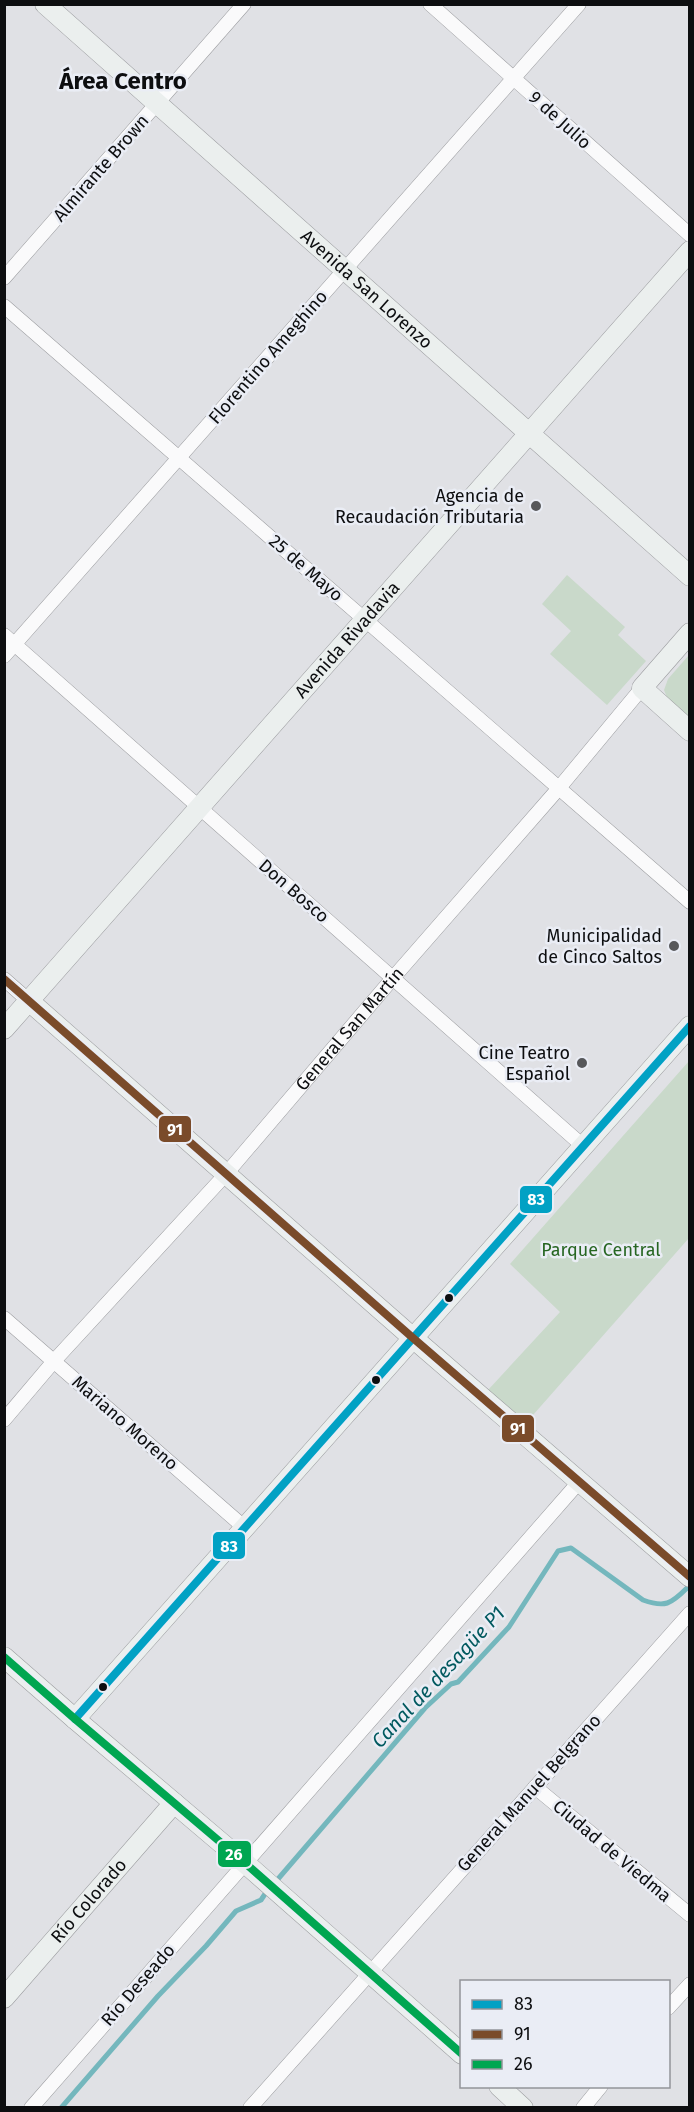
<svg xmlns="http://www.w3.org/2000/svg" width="694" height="2112" viewBox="0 0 694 2112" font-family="'Fira Sans',sans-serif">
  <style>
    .green { fill: #c9d9ca }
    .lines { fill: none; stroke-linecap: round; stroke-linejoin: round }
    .stream { stroke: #74b7bd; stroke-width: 5 }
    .street-casing { stroke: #9c9da0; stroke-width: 15 }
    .secondary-casing { stroke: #9c9da0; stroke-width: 21 }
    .street { stroke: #fafafb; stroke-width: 14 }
    .secondary { stroke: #ebefee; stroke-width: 20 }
    .bus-1-casing { stroke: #eaedf5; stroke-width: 12 }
    .bus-2-casing { stroke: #eaedf5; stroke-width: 12 }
    .bus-3-casing { stroke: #eaedf5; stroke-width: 12 }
    .bus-1 { stroke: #01a1c4; stroke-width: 8 }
    .bus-2 { stroke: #7a4b2a; stroke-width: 8 }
    .bus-3 { stroke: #00a651; stroke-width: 8 }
    .poi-dot { fill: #57585b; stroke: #eaedf5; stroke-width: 2 }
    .bus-dot { fill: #0d0e10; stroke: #eaedf5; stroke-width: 2 }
    .labels { text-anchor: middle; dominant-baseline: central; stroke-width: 5; stroke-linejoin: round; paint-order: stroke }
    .street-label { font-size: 18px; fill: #0d0e10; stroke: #eaedf5 }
    .poi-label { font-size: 18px; fill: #0d0e10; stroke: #eaedf5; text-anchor: end }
    .park-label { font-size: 18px; fill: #276622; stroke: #eaedf5 }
    .water-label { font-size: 20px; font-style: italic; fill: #01595f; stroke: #eaedf5 }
    .district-label { font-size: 24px; font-weight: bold; fill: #0d0e10; stroke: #eaedf5 }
    .line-badge { stroke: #eaedf5; stroke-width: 2 }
    .badge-label { font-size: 16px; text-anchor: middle; font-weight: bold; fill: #fff }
  </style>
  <rect width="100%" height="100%" fill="#e0e1e5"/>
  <!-- green -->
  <g class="green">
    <polygon points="567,575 625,627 618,635 646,661 607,705 550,654 571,631 542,604"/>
    <polygon points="689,655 689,718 668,700 664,690 668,679"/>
    <polygon points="689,1061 689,1238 526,1423 488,1390 560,1312 510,1264"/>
  </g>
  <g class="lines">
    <!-- stream -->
    <g class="stream">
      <path d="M 278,1879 L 425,1708 L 451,1684 L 458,1682 L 509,1627 L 558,1551 L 571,1548 L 643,1600 C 665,1608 671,1604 687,1588"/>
      <polyline points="61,2108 158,1996 206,1946 236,1911 261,1900 265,1894"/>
    </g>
    <defs>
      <g id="street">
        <polyline points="430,4 690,235"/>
        <polyline points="4,278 244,4"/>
        <polyline points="4,306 690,902"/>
        <polyline points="4,635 583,1146"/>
        <polyline points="4,656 579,4"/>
        <polyline points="4,979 29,1001"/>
        <polyline points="4,1318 245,1528"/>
        <path id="s1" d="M 4,1420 L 54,1361 L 226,1174 L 393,978 L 559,788 L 642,688"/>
        <polyline points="535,1787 690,1915"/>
        <polyline points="668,2008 690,1984"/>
        <polyline points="31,2108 579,1482"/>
        <polyline points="250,2108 690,1613"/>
        <polyline points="583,2108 601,2086"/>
      </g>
      <g id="secondary">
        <path id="s2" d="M 45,4 L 690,576"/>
        <polyline points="690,633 642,688 690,731"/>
        <polyline points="29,1001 413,1338 690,1577"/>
        <path id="s3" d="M 4,1029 L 690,251"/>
        <polyline points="4,1657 75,1719 245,1863 462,2054"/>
        <polyline points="75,1719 690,1026"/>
        <path id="s4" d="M 4,1998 L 174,1803"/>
        <polyline points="499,2086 523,2108"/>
      </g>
    </defs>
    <!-- street casing -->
    <use href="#street" class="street-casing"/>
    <!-- secondary casing -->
    <use href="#secondary" class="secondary-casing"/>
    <!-- street -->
    <use href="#street" class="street"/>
    <!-- secondary -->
    <use href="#secondary" class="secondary"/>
    <defs>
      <polyline id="bus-1" points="75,1719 690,1026"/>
      <polyline id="bus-2" points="4,979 413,1338 690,1577"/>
      <polyline id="bus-3" points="4,1657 75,1719 245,1863 462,2054"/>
    </defs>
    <!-- bus-1 casing -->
    <use href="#bus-1" class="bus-1-casing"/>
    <!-- bus-2 casing -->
    <use href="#bus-2" class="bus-2-casing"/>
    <!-- bus-3 casing -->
    <use href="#bus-3" class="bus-3-casing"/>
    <!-- bus-1 -->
    <use href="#bus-1" class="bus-1"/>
    <!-- bus-2 -->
    <use href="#bus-2" class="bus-2"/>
    <!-- bus-3 -->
    <use href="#bus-3" class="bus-3"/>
  </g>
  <!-- markers -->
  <g class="poi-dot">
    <circle cx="536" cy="506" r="6"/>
    <circle cx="674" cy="946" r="6"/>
    <circle cx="582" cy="1063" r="6"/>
  </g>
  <g class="bus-dot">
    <circle cx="449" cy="1298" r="5"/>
    <circle cx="376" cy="1380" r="5"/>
    <circle cx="103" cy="1687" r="5"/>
  </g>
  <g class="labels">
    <!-- street labels -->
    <g class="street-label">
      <text transform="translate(560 120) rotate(42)">9 de Julio</text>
      <text transform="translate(101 168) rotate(-49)">Almirante Brown</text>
      <text stroke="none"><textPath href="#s2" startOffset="430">Avenida San Lorenzo</textPath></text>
      <text transform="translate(268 357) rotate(-49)">Florentino Ameghino</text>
      <text transform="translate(306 568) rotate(41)">25 de Mayo</text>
      <text stroke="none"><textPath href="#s3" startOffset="519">Avenida Rivadavia</textPath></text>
      <text transform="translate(294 891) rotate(41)">Don Bosco</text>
      <text stroke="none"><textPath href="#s1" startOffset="522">General San Martín</textPath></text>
      <text transform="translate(125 1423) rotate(41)">Mariano Moreno</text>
      <text transform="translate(529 1793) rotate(-48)">General Manuel Belgrano</text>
      <text transform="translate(612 1851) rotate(40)">Ciudad de Viedma</text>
      <text stroke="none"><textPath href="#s4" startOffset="129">Río Colorado</textPath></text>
      <text transform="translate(138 1985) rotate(-49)">Río Deseado</text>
    </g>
    <!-- poi labels -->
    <g class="poi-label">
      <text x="524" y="496">Agencia de<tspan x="524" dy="21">Recaudación Tributaria</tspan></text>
      <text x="662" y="936">Municipalidad<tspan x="662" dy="21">de Cinco Saltos</tspan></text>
      <text x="570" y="1053">Cine Teatro<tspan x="570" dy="21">Español</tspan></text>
    </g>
    <!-- park labels -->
    <g class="park-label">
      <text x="601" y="1250">Parque Central</text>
    </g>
    <!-- water labels -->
    <g class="water-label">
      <text transform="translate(438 1677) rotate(-47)">Canal de desagüe P1</text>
    </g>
    <!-- district labels -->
    <g class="district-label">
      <text x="123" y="81">Área Centro</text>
    </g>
  </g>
  <g class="line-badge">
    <rect x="158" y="1115" width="34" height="28" rx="6" fill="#7a4b2a"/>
    <rect x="519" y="1185" width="34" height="29" rx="6" fill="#01a1c4"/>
    <rect x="501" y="1414" width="34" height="29" rx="6" fill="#7a4b2a"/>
    <rect x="212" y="1531" width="34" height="29" rx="6" fill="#01a1c4"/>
    <rect x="217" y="1840" width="35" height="28" rx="6" fill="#00a651"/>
  </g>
  <g class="badge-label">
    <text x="175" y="1135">91</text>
    <text x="536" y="1205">83</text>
    <text x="518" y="1434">91</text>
    <text x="229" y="1552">83</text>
    <text x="234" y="1860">26</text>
  </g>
  <!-- border -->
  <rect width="694" height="2112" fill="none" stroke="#0d0e10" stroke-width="12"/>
  <!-- legend -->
  <rect x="460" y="1980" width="210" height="108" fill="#eaedf5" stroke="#929499" stroke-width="1.5"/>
  <rect x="472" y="2000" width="30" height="9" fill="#01a1c4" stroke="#929499" stroke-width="1.5"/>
  <text x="514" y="2010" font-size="18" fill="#0d0e10">83</text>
  <rect x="472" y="2030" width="30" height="9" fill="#7a4b2a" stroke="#929499" stroke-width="1.5"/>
  <text x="514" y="2040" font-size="18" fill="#0d0e10">91</text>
  <rect x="472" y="2060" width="30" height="9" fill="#00a651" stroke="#929499" stroke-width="1.5"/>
  <text x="514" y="2070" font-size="18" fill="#0d0e10">26</text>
</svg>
